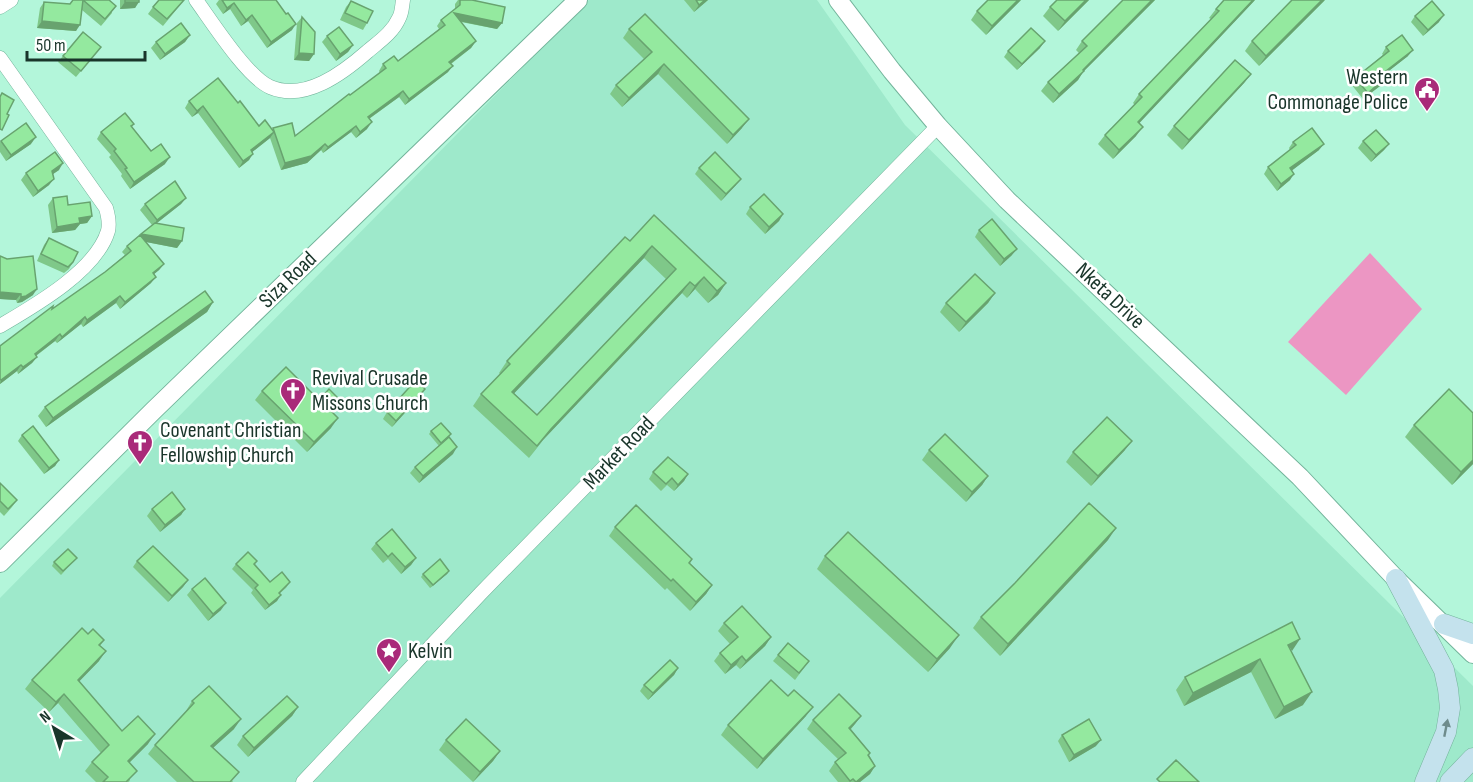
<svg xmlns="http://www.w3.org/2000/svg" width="1473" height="782" viewBox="0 0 1473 782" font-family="'Sofia Sans Condensed',sans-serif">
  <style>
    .built { fill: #9ee9cb }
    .green { fill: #ec96c3 }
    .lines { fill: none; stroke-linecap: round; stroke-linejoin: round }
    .minor-casing { stroke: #73b49b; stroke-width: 15 }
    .tertiary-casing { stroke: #73b49b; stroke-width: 20 }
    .secondary-casing { stroke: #73b49b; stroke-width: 21 }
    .minor { stroke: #fff; stroke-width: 14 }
    .tertiary { stroke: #fff; stroke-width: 18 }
    .secondary { stroke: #c4e2ed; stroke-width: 20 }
    .wall { fill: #7fc889; fill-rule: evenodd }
    .shaded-wall { fill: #68a36f }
    .building { fill: #94e99f; stroke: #68a36f; stroke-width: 1.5; fill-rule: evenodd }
    .oneway { fill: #6e8c8c }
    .labels { text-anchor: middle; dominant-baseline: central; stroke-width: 5; stroke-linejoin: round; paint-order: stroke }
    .poi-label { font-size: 22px; fill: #19352a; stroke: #fff; text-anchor: start }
    .street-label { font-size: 22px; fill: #19352a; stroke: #fff }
  </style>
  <rect width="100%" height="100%" fill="#b3f6da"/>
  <!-- built -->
  <polygon class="built" points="589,0 817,0 905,125 1473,686 1473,782 0,782 0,598"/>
  <!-- green -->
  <polygon class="green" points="1370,253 1422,309 1346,395 1288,342"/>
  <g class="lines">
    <defs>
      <g id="minor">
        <path d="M 196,0 C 212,22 247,77 270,87 C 305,102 343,73 368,51 C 380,41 393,32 399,18 C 402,13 402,6 403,0"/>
        <polyline points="0,7 11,0"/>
        <path d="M 0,58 L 106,208 C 108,215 110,223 108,231 C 96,271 34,306 0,326"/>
        <polyline points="303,782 481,593 938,126"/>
      </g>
      <g id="tertiary">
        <polyline points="838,0 892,71 938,126 1007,200 1300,477 1396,579 1473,654"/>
        <polyline points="0,563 154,410 578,0"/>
      </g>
      <g id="secondary">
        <polyline points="1396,579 1444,670 1448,689 1450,708 1446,732 1425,782"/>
        <polyline points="1444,624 1473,634"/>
        <polyline points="1450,782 1473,758"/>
      </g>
    </defs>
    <!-- minor casing -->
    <use href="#minor" class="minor-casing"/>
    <!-- tertiary casing -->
    <use href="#tertiary" class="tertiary-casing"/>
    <!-- secondary casing -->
    <use href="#secondary" class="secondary-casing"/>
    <!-- minor -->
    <use href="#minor" class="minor"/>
    <!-- tertiary -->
    <use href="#tertiary" class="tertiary"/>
    <!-- secondary -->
    <use href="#secondary" class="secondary"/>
  </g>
  <!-- wall -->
  <g class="wall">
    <polygon points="73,0 109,0 112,13 101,26 82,10 76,31 37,28 40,8 44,2 70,4"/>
    <polygon points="120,0 139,0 135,8 120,9"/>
    <polygon points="219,0 276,0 292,30 267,48 248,21 241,26 230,9 223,14 216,4"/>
    <polygon points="458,0 472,0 502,23 497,29 461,22 476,41 471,48 451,64 448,72 405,105 399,97 369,119 367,129 356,138 351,132 323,153 321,150 307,163 281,170 270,138 252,152 249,160 239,168 198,113 192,117 185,108 189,101 238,103 259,126 272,130 273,128 295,136 380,73 379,71 383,64 398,61 439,29 437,26 441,20 455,9 455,4"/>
    <polygon points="684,0 708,0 694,12"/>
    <polygon points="1021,0 986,35 971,20 977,11"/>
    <polygon points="1057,0 1089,0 1058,31 1043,16 1050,7"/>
    <polygon points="1123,0 1155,0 1083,72 1078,80 1053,103 1041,91 1048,82 1079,53 1076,50 1082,41"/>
    <polygon points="1255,0 1139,123 1136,136 1113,159 1098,144 1105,135 1135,105 1133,103 1139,94 1211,19 1209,18 1216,9"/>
    <polygon points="1325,0 1259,66 1245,51 1252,41"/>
    <polygon points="351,1 367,23 363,30 340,20 346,7"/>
    <polygon points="181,4 163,26 148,14 153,7"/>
    <polygon points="1415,16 1439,22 1423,36 1411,22"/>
    <polygon points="302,17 314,54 309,61 294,60 297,23"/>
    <polygon points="629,29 742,128 727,144 658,74 622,107 610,94 616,85 644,59 623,38"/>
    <polygon points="190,35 185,42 160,60 151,48 156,42"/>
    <polygon points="327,36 353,45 348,52 336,61 322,42"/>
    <polygon points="101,47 76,77 58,62 63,56"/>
    <polygon points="1386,47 1408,56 1382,76 1380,86 1363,99 1351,84 1355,78 1383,55 1382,54"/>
    <polygon points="1040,48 1017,70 1004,57 1008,51"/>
    <polygon points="1251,74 1244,83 1182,150 1167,135 1174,126"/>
    <polygon points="134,124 132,127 151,151 165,164 130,189 121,176 122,174 109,157 111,155 97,139 101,132"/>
    <polygon points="1,141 31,144 6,161 0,152 0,142"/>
    <polygon points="1363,141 1389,144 1384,150 1371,162 1358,148"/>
    <polygon points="1293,142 1319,150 1292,170 1290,180 1277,191 1264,174 1268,167 1290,150 1289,148"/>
    <polygon points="699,168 736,185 721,201 695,174"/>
    <polygon points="59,170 53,174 49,185 33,197 21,180 26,173"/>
    <polygon points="53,198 68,205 92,216 87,223 80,224 75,230 52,233 48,205"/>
    <polygon points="186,198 181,204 157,223 182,241 177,248 146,242 164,264 159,270 154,274 151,283 120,309 116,303 83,327 81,324 57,343 55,341 36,356 37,357 32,363 18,374 17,371 0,384 0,346 105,272 125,255 122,252 127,246 152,225 140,210 145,204"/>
    <polygon points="750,207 783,214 779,221 765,234 746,214"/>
    <path d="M 654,215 L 726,283 L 718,295 L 708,303 L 695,289 L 687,298 L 682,293 L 543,440 L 529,458 L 473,406 L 481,394 L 500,374 L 499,373 L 507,361 L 630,241 ZM 644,258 L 666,279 L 537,415 L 514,393 Z"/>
    <polygon points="979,230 1012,255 1000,266 975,237"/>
    <polygon points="49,238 73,262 69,269 64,273 37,261 44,245"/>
    <polygon points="0,256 33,295 22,302 17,303 16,300 0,299"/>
    <polygon points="995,293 988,303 959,332 940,312 946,303"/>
    <polygon points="213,302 207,312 46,427 38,416 45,407"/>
    <polygon points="262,391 319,400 332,407 329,410 331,428 307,452 255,400"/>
    <polygon points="421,395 392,427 383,419 387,412"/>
    <polygon points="1414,425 1473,464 1452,485 1405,437"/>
    <polygon points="431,431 451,434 448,438 439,446 429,434"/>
    <polygon points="22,435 59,460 55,466 44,474 18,441"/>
    <polygon points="929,450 988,476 982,485 966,502 922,460"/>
    <polygon points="1125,450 1091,486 1066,462 1073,452"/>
    <polygon points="453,454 419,483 410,473 415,467"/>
    <polygon points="653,472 688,474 684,481 674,491 667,485 661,491 649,479"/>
    <polygon points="0,483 17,500 12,507 4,516 0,512"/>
    <polygon points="152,509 185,509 181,515 160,532 147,516"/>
    <polygon points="615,527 692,559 690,563 712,585 706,594 690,611 667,588 665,590 609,536"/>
    <polygon points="1108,540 1000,656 973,628 981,617 1015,583"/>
    <polygon points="376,543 416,558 411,565 401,574 388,559 383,563 371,549"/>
    <polygon points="825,556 950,648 928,672 817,569"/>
    <polygon points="74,561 61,575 52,566 54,562"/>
    <polygon points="137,561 188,580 183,587 168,602 133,567"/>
    <polygon points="257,561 255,564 270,582 290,582 286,588 279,594 277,601 265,610 251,593 253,590 232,569 236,564"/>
    <polygon points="449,571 447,574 430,588 421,577 423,574"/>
    <polygon points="192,589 221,610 208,621 187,595"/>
    <polygon points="724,623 771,637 765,646 740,669 736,665 725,674 714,661 720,653 730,644 718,631"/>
    <polygon points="88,634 104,640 100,646 99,661 79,681 122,731 148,744 129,763 130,780 129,782 96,782 85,771 92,762 101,753 58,703 49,712 25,689 32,680"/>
    <polygon points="1291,652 1303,705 1275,719 1251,672 1184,706 1176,690 1185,677"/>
    <polygon points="778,655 809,661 795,680 773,661"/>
    <polygon points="678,668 674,675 648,700 640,691 644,685"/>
    <polygon points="192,701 234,729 213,748 233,782 177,782 148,754 155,745 186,712 186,711"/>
    <polygon points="298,707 292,716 248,757 237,745 243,736"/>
    <polygon points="806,716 757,769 721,735 728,725"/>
    <polygon points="861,716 851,729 870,753 869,755 875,766 870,774 860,782 838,782 829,771 835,762 838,759 807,729 813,720"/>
    <polygon points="1062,735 1096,746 1069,762 1058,741"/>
    <polygon points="446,740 500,751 493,761 473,782 439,750"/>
  </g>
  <!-- shaded-wall -->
  <g class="shaded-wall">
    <polygon points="705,0 708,0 694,12 699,5"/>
    <polygon points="1018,0 1021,0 986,35 992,26"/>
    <polygon points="1086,0 1089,0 1058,31 1065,21"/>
    <polygon points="1152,0 1155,0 1083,72 1078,80 1053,103 1059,94"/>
    <polygon points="1253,0 1255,0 1132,131 1138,122"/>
    <polygon points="1322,0 1325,0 1259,66 1266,56"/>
    <polygon points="125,2 139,2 135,8 120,9"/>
    <polygon points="234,3 230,9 223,14 227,8"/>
    <polygon points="454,13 502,23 497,29 449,19"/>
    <polygon points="252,15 248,21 241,26 246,20"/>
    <polygon points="1444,15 1439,22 1423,36 1428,30"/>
    <polygon points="42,21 80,25 76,31 37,28"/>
    <polygon points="296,24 292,30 267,48 271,42"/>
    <polygon points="190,35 185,42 160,60 165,54"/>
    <polygon points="476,41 471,48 445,68 449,62"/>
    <polygon points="1045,41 1040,48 1017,70 1022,64"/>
    <polygon points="353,45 348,52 336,61 340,54"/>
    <polygon points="1413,50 1408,56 1376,81 1381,75"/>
    <polygon points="299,53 314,54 309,61 294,60"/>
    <polygon points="664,64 658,74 622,107 629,98"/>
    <polygon points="453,66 448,72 405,105 409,99"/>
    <polygon points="1251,74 1244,83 1182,150 1189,140"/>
    <polygon points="1384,79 1380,86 1363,99 1368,93"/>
    <polygon points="403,91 399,97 363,123 368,117"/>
    <polygon points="203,106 198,113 192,117 197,111"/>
    <polygon points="749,119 742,128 727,144 733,135"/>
    <polygon points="372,122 367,129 356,138 360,132"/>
    <polygon points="356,126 351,132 323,153 328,147"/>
    <polygon points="1143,127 1136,136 1113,159 1119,150"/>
    <polygon points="274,132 270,138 246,157 251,150"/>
    <polygon points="36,137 31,144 6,161 11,155"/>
    <polygon points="325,144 321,150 307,163 281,170 285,163"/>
    <polygon points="1324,144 1319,150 1286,175 1290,168"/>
    <polygon points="1389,144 1384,150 1371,162 1376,155"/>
    <polygon points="253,154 249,160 239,168 243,161"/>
    <polygon points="170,157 165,164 130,189 134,182"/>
    <polygon points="63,163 59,170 47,178 52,171"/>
    <polygon points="1294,174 1290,180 1277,191 1281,184"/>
    <polygon points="54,179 49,185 33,197 38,191"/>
    <polygon points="741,179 736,185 721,201 726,194"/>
    <polygon points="186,198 181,204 153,226 157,220"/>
    <polygon points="783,214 779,221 765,234 769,227"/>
    <polygon points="92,216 87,223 80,224 75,230 52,233 57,227 79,218"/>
    <polygon points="141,234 182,241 177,248 136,240"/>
    <polygon points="652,246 644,258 504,404 512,392"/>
    <polygon points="1017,249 1012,255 1000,266 1004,259"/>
    <polygon points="164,264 159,270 148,279 153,273"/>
    <polygon points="156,277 151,283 120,309 125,302"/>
    <polygon points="704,277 695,289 687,298 695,286"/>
    <polygon points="690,282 682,293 543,440 529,458 551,429"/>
    <polygon points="726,283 718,295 708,303 717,291"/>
    <polygon points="37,289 33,295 22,302 17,303 21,297"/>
    <polygon points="0,292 21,294 16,300 0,299"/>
    <polygon points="995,293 988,303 959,332 966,322"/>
    <polygon points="120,296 116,303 83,327 87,320"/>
    <polygon points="213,302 207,312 46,427 53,418"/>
    <polygon points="85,317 81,324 57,343 62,337"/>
    <polygon points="60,334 55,341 30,360 35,354"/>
    <polygon points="37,357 32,363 18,374 23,367"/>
    <polygon points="21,365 17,371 0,384 1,380"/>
    <polygon points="425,389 421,395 392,427 396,421"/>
    <polygon points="338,418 331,428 307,452 314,442"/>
    <polygon points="1132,441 1125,450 1091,486 1098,476"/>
    <polygon points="457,447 453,454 419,483 423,476"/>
    <polygon points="59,460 55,466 44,474 49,468"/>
    <polygon points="1473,460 1473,464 1452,485 1461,472"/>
    <polygon points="688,474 684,481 674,491 678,485"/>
    <polygon points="988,476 982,485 966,502 972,492"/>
    <polygon points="185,509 181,515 160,532 165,525"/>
    <polygon points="1116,528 1108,540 1000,656 1008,644"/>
    <polygon points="416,558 411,565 401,574 405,567"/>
    <polygon points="449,571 447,574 430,588 433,585"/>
    <polygon points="188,580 183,587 168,602 172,596"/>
    <polygon points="712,585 706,594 690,611 696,602"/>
    <polygon points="281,595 277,601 265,610 269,605"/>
    <polygon points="226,603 221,610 208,621 213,614"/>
    <polygon points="959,635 950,648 928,672 937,659"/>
    <polygon points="771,637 765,646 740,669 746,661"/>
    <polygon points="1300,639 1292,651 1288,645"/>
    <polygon points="106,651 99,661 71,690 78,680"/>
    <polygon points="742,656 736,665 725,674 731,665"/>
    <polygon points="1260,659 1251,672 1184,706 1193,693"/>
    <polygon points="678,668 674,675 648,700 653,693"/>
    <polygon points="1312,692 1303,705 1275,719 1284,707"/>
    <polygon points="64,694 58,703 49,712 56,702"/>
    <polygon points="298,707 292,716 248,757 254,748"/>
    <polygon points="813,707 806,716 757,769 763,759"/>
    <polygon points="861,716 855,724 844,736 849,728"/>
    <polygon points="241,719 234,729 205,755 211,746"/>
    <polygon points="155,734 148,744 121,771 128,761"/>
    <polygon points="1101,740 1096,746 1069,762 1074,755"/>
    <polygon points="500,751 493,761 473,782 480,772"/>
    <polygon points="875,766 870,774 860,782 856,782"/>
  </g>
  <!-- building -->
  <g class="building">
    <polygon points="73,0 109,0 116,6 105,19 83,0 80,25 42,21 44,2 70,4"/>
    <rect x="125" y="0" width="14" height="2"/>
    <polygon points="159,0 184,0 167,19 153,7"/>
    <polygon points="222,0 276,0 286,14 288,13 296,24 271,42 252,15 246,20 234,3 227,8"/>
    <polygon points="460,0 472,0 505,7 502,23 454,13 476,41 449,62 453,66 409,99 403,91 368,117 372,122 360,132 356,126 328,147 325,144 311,156 285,163 273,128 292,123 295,136 349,94 350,95 386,68 383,64 394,56 398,61 445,25 441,20 460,5"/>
    <polygon points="696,0 705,0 699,5"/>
    <polygon points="988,0 1018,0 992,26 977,11"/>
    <polygon points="1057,0 1086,0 1065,21 1050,7"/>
    <polygon points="1123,0 1152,0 1083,70 1084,71 1059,94 1048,82 1087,46 1082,41"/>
    <polygon points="1224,0 1253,0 1138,122 1143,127 1119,150 1105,135 1142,97 1139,94 1219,11 1216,9"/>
    <polygon points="1292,0 1322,0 1266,56 1252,41"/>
    <polygon points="351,1 373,11 367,23 345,13"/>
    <polygon points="1432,1 1444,15 1428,30 1415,16"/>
    <polygon points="645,14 749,119 733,135 664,64 629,98 616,85 652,52 629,29"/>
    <polygon points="302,17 315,32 314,54 299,53"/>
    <polygon points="181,23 190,35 165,54 156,42"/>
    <polygon points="339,27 353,45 340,54 327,36"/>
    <polygon points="1031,28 1045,41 1022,64 1008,51"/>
    <polygon points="83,32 101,47 81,71 63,56"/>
    <polygon points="1402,35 1413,50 1381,75 1384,79 1368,93 1355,78 1389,51 1386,47"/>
    <polygon points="1235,60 1251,74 1189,140 1174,126"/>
    <polygon points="218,78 238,103 240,101 259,126 265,120 274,132 251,150 253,154 243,161 203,106 197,111 189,101"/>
    <polygon points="2,93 14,100 7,114 9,115 2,130 0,129 0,97"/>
    <polygon points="125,113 134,124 131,126 151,151 161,144 170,157 134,182 125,169 127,168 114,151 116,149 101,132"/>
    <polygon points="26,123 36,137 11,155 1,141"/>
    <polygon points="1312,128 1324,144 1290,168 1294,174 1281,184 1268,167 1296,145 1293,142"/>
    <polygon points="1376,130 1389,144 1376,155 1363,141"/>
    <polygon points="55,152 63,163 52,171 54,179 38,191 26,173"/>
    <polygon points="715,152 741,179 726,194 699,168"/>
    <polygon points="175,181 186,198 157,220 145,204"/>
    <polygon points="764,194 783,214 769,227 750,207"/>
    <polygon points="67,196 68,205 90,202 92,216 79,218 80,223 57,227 53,198"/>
    <path d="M 654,215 L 726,283 L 717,291 L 704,277 L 695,286 L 690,282 L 551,429 L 537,446 L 481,394 L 510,364 L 507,361 L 625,237 L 630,241 ZM 652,246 L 676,269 L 537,415 L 512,392 Z"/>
    <polygon points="992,219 1017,249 1004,259 979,230"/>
    <polygon points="155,223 184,228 182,241 141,234"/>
    <polygon points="140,235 164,264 153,273 156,277 125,302 120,296 87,320 85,317 62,337 60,334 35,354 37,357 23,367 21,365 1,380 0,379 0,346 53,306 52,309 105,272 131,251 127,246"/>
    <polygon points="49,238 78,252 73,262 68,267 41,254"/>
    <polygon points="0,256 7,259 33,256 37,289 26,296 21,297 21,294 0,292"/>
    <polygon points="975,274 995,293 966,322 946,303"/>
    <polygon points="205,291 213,302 53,418 45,407"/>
    <polygon points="286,367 319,400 329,389 338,398 329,409 338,418 314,442 262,391"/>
    <polygon points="416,380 425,389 396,421 387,412"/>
    <polygon points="1449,389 1473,413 1473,460 1461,472 1414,425"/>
    <polygon points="1107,417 1132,441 1098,476 1073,452"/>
    <polygon points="441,423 451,434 441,443 431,431"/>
    <polygon points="33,426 59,460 49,468 22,435"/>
    <polygon points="945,434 988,476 972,492 929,450"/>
    <polygon points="449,437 457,447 423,476 415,467"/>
    <polygon points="668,457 688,474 678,485 672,478 666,484 653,472"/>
    <polygon points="0,483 17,500 8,509 0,501"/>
    <polygon points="172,492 185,509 165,525 152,509"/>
    <polygon points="1089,503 1116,528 1008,644 981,617 1015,583"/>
    <polygon points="636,505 692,559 689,563 712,585 696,602 673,579 671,581 615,527"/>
    <polygon points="392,529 416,558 405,567 392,553 388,557 376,543"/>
    <polygon points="848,532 959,635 937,659 825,556"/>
    <polygon points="153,546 188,580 172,596 137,561"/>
    <polygon points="68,549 77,558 63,571 54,562"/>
    <polygon points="248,552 257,561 254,564 270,582 282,572 290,582 279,593 281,595 269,605 255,588 258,585 236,564"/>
    <polygon points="440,559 449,571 433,585 423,574"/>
    <polygon points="205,578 226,603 213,614 192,589"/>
    <polygon points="742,606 771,637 746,661 742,656 731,665 720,653 738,637 724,623"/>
    <polygon points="1292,622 1300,639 1288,645 1312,692 1284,707 1260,659 1193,693 1185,677"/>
    <polygon points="82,628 88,634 93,629 104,640 99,645 106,651 78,680 122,731 138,716 155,734 128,761 137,771 126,782 103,782 108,777 92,762 109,745 64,694 56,702 32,680"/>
    <polygon points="788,643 809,661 799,673 778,655"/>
    <polygon points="670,660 678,668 653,693 644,685"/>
    <polygon points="771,680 788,696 794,690 813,707 763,759 728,725"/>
    <polygon points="209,686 241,719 211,746 239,772 230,782 194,782 155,745 194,703 192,701"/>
    <polygon points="839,694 861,716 849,728 870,753 868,755 875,766 856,782 853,779 850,781 835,762 846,753 813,720"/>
    <polygon points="287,696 298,707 254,748 243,736"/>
    <polygon points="466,719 500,751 480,772 446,740"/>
    <polygon points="1089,719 1101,740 1074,755 1062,735"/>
    <polygon points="1176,760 1199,782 1160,782 1157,779"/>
  </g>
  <!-- one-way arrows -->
  <defs><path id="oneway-solid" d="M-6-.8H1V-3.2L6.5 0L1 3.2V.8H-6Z" transform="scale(1.5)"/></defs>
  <use class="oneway" href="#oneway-solid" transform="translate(1446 728) rotate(-79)"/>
  <!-- icons -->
  <defs>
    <symbol id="civic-pin" viewBox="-11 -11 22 30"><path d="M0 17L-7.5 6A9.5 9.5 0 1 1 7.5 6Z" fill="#a92a79" stroke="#fff"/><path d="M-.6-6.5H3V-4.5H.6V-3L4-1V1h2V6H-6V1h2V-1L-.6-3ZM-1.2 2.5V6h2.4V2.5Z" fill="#fff"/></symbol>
    <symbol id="church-pin" viewBox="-11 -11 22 30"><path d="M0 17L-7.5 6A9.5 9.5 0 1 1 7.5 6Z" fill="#a92a79" stroke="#fff"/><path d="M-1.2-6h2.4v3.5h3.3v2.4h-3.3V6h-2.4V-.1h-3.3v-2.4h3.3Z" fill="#fff"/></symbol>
    <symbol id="sight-pin" viewBox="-11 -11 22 30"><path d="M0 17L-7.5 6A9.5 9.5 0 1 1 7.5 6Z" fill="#a92a79" stroke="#fff"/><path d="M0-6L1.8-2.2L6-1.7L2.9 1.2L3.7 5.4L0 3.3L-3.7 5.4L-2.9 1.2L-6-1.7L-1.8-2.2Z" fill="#fff"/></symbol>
  </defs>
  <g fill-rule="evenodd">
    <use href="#civic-pin" x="1412" y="75" width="30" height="40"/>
    <use href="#church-pin" x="278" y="376" width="30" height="40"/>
    <use href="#church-pin" x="125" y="428" width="30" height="40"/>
    <use href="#sight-pin" x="374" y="636" width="30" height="40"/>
  </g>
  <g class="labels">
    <!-- poi labels -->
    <g class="poi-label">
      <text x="1408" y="77" text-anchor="end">Western<tspan x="1408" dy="25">Commonage Police</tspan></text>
      <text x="312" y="378">Revival Crusade<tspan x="312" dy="25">Missons Church</tspan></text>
      <text x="160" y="430">Covenant Christian<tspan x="160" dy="25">Fellowship Church</tspan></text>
      <text x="408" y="651">Kelvin</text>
    </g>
    <!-- street labels -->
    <g class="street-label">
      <text transform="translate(288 280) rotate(-44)">Siza Road</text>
      <text transform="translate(1110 296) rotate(43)">Nketa Drive</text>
      <text transform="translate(619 453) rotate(-46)">Market Road</text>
    </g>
  </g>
  <!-- north arrow -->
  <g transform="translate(54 728) rotate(322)" stroke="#ffffff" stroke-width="4.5" paint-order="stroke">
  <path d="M0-4.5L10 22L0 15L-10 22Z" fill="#19352a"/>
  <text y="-9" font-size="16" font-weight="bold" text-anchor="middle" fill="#19352a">N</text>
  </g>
  <!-- scale -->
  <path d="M27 51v9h118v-9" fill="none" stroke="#19352a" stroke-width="3"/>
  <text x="36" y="51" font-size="18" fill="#19352a" stroke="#ffffff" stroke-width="4.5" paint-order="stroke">50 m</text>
</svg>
